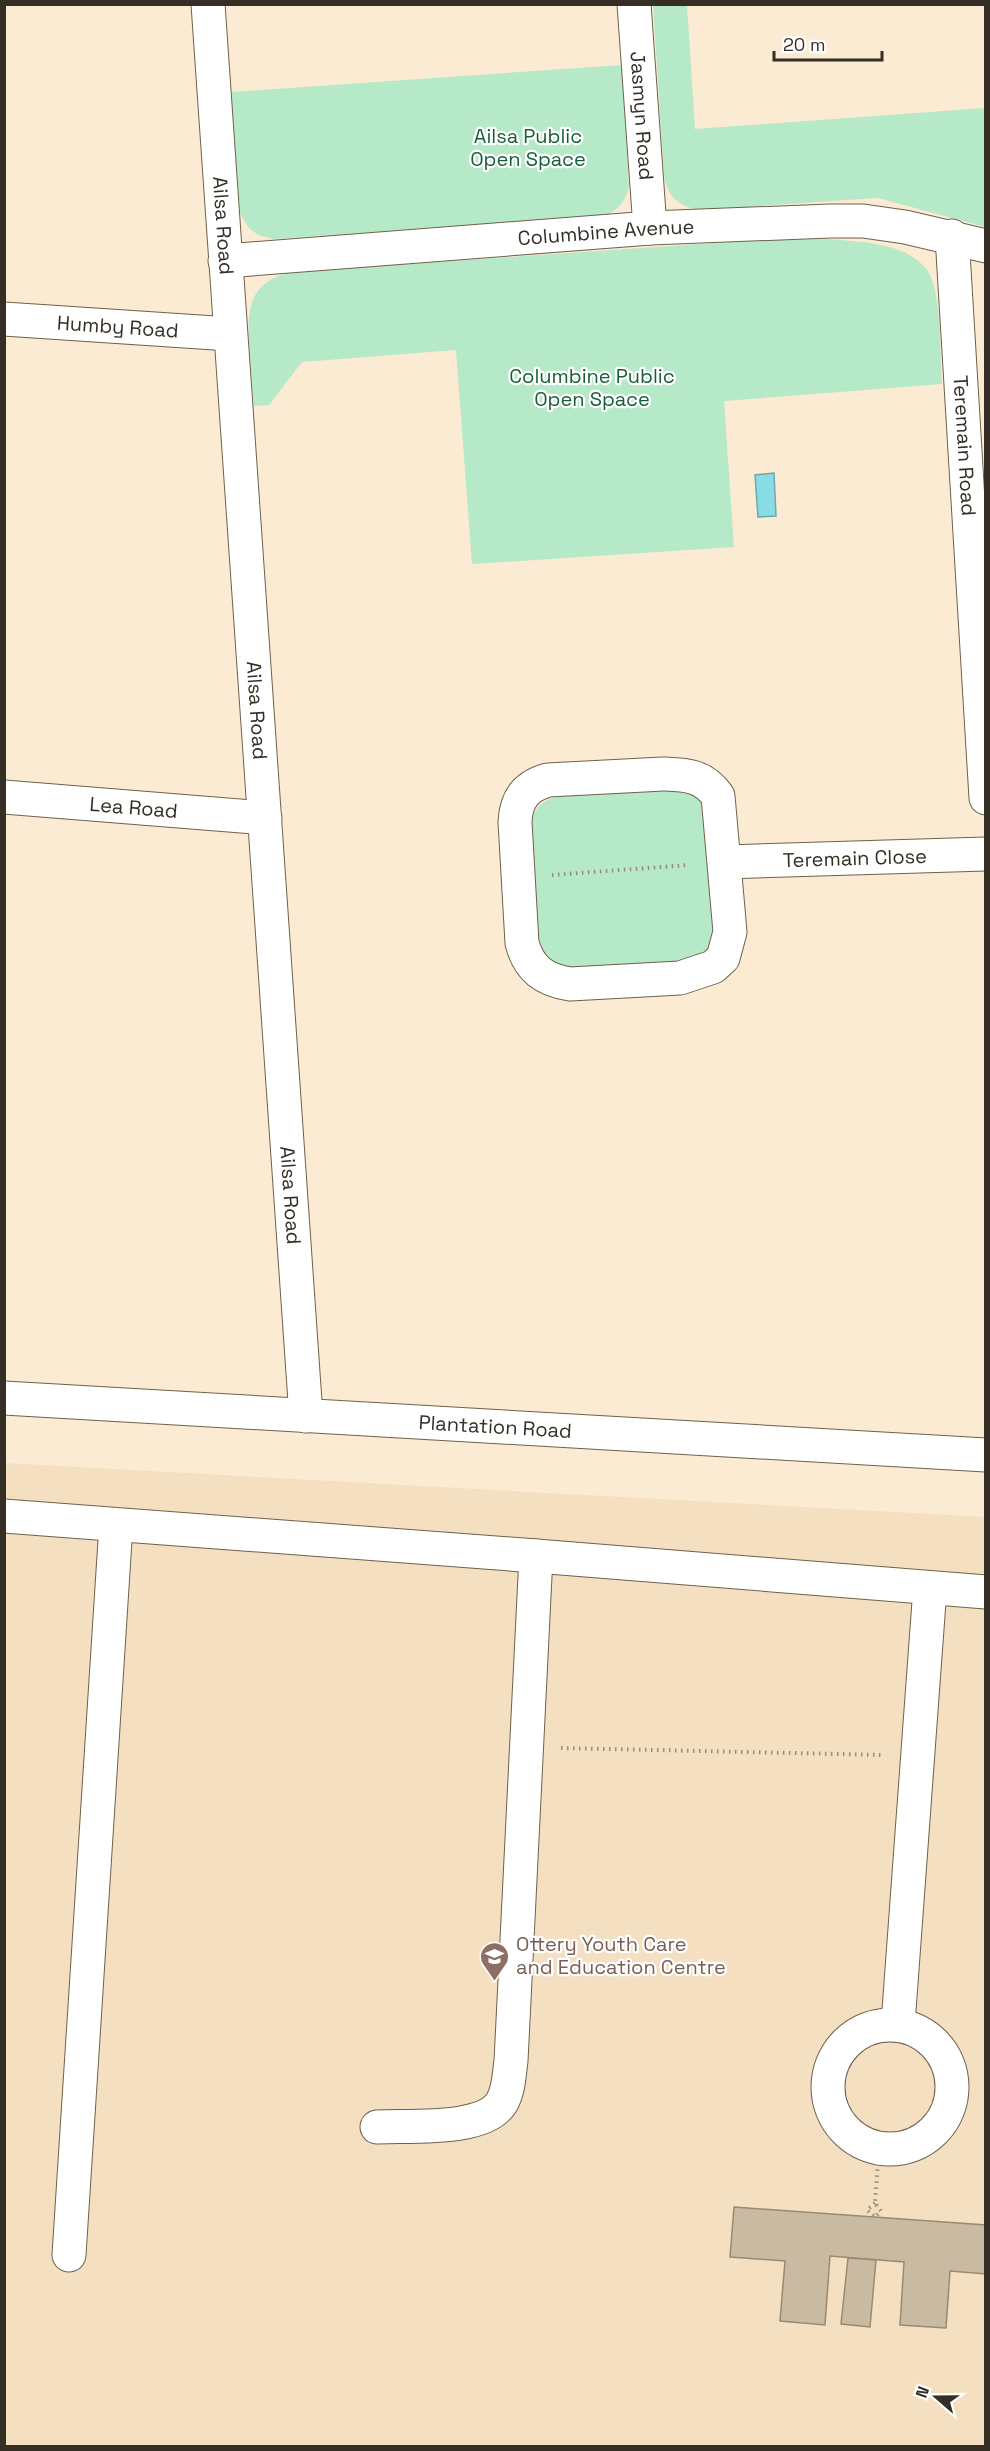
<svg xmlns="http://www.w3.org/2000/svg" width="990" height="2451" viewBox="0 0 990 2451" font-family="'Space Grotesk',sans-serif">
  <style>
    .built { fill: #f4e0c1 }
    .green { fill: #b6e9c7 }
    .water { fill: #87dce5; stroke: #6ea8ab; stroke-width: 1.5 }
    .building { fill: #c9baa2; stroke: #998a73; stroke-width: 1.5 }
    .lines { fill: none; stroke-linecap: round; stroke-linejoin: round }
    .minor-casing { stroke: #6e614b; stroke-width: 35 }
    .path { stroke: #968b7a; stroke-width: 4; stroke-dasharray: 1.5 4.5; stroke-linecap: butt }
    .minor { stroke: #fff; stroke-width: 33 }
    .labels { text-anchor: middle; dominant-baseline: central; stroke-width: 4.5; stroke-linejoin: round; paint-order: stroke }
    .street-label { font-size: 20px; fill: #342e25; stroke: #fff }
    .park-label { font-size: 20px; fill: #185d38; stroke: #fff }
    .education-label { font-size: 20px; fill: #785e54; stroke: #fff; text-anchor: start }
  </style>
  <rect width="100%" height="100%" fill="#fbebd2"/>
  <!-- built -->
  <polygon class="built" points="4,1463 985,1517 985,2446 5,2446"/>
  <!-- green -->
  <g class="green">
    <path d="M 653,5 L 687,5 L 695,129 L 985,108 L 985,227 L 878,198 L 701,210 C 679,207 669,198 664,177 Z"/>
    <path d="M 622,65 L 629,186 C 625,204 616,212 598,218 L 274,239 C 256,236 247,230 240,212 L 231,92 Z"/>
    <path d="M 828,239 C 859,242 907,242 927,270 C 942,290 940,358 942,384 L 724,401 L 734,547 L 472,564 L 456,350 L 302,362 L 269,405 L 254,406 C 252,388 251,371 250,354 C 247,314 245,283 291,272 L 758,240 Z"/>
    <path d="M 670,785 L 690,790 L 704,803 L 717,926 L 708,952 L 688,963 L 562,970 C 554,964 546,959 542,950 C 535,935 527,831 533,816 C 538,803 549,798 562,795 Z"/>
  </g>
  <!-- water -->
  <polygon class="water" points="774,473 776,516 758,517 755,475"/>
  <!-- building -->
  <g class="building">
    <polygon points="734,2207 986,2225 986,2274 950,2271 946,2328 900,2325 904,2262 830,2256 825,2325 780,2321 785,2261 730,2257"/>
    <polygon points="848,2258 876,2260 870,2327 841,2324"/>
  </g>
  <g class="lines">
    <defs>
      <g id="minor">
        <path id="s1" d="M 208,4 L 306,1416"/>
        <path id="s2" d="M 634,4 L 650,228"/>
        <path id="s3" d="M 952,236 L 986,798"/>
        <path id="s4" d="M 225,261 L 650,228 L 830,221 L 863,221 L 905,227 L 986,246"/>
        <path id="s5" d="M 4,319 L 230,334"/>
        <path d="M 663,774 C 687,775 703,775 718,796 L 730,932 L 723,958 L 713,967 L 680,978 L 570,984 C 544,980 529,969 522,943 L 515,822 C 516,799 526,786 548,780 Z"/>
        <path id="s6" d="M 4,797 L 265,818"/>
        <path id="s7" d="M 725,862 L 986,854"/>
        <path id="s8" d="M 4,1398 L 986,1455"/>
        <polyline points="4,1516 536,1556 986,1592"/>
        <polyline points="898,2024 930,1588"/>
        <circle cx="890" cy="2087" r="62"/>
        <path d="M 377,2127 C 408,2125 485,2132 502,2102 C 509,2090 509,2074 511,2061 L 536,1556"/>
        <polyline points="69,2255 116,1525"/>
      </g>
    </defs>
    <!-- minor casing -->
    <use href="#minor" class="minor-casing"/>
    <!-- path -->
    <g class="path">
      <polyline points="552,875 688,865"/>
      <polyline points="561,1748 884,1755"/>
      <polyline points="875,2203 867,2210 875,2217 881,2211 875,2203 879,2149"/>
    </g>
    <!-- minor -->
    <use href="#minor" class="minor"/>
  </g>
  <!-- icons -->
  <defs>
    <symbol id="school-pin" viewBox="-11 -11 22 30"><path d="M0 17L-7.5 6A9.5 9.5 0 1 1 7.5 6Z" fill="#8d6e63" stroke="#fff"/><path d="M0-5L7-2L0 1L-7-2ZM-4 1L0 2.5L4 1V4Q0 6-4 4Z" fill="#fff"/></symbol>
  </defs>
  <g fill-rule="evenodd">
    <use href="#school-pin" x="478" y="1940" width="33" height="45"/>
  </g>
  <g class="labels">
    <!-- street labels -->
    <g class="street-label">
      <text stroke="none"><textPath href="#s2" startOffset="112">Jasmyn Road</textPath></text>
      <text stroke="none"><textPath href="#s1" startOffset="222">Ailsa Road</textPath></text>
      <text stroke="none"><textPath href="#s4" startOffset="382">Columbine Avenue</textPath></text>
      <text stroke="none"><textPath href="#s5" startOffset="114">Humby Road</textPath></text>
      <text stroke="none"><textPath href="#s3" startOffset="210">Teremain Road</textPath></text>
      <text stroke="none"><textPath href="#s1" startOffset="708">Ailsa Road</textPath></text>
      <text stroke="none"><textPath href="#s6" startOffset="130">Lea Road</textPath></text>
      <text stroke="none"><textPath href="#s7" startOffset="130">Teremain Close</textPath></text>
      <text stroke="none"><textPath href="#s1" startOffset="1194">Ailsa Road</textPath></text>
      <text stroke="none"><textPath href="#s8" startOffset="492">Plantation Road</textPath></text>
    </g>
    <!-- park labels -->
    <g class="park-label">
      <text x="528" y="136">Ailsa Public<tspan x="528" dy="23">Open Space</tspan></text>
      <text x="592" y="376">Columbine Public<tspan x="592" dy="23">Open Space</tspan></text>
    </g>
    <!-- education labels -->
    <g class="education-label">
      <text x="516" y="1944">Ottery Youth Care<tspan x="516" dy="23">and Education Centre</tspan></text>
    </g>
  </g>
  <!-- border -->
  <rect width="990" height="2451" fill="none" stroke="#342e25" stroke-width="12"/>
  <!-- north arrow -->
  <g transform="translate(936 2397) rotate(290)" stroke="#ffffff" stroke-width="4.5" paint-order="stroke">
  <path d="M0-4.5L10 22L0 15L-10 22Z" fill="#342e25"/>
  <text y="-9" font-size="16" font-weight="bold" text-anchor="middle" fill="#342e25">N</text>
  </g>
  <!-- scale -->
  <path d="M774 51v9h108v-9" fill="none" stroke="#342e25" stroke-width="3"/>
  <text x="783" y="51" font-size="18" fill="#342e25" stroke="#ffffff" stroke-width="4.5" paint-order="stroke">20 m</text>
</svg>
